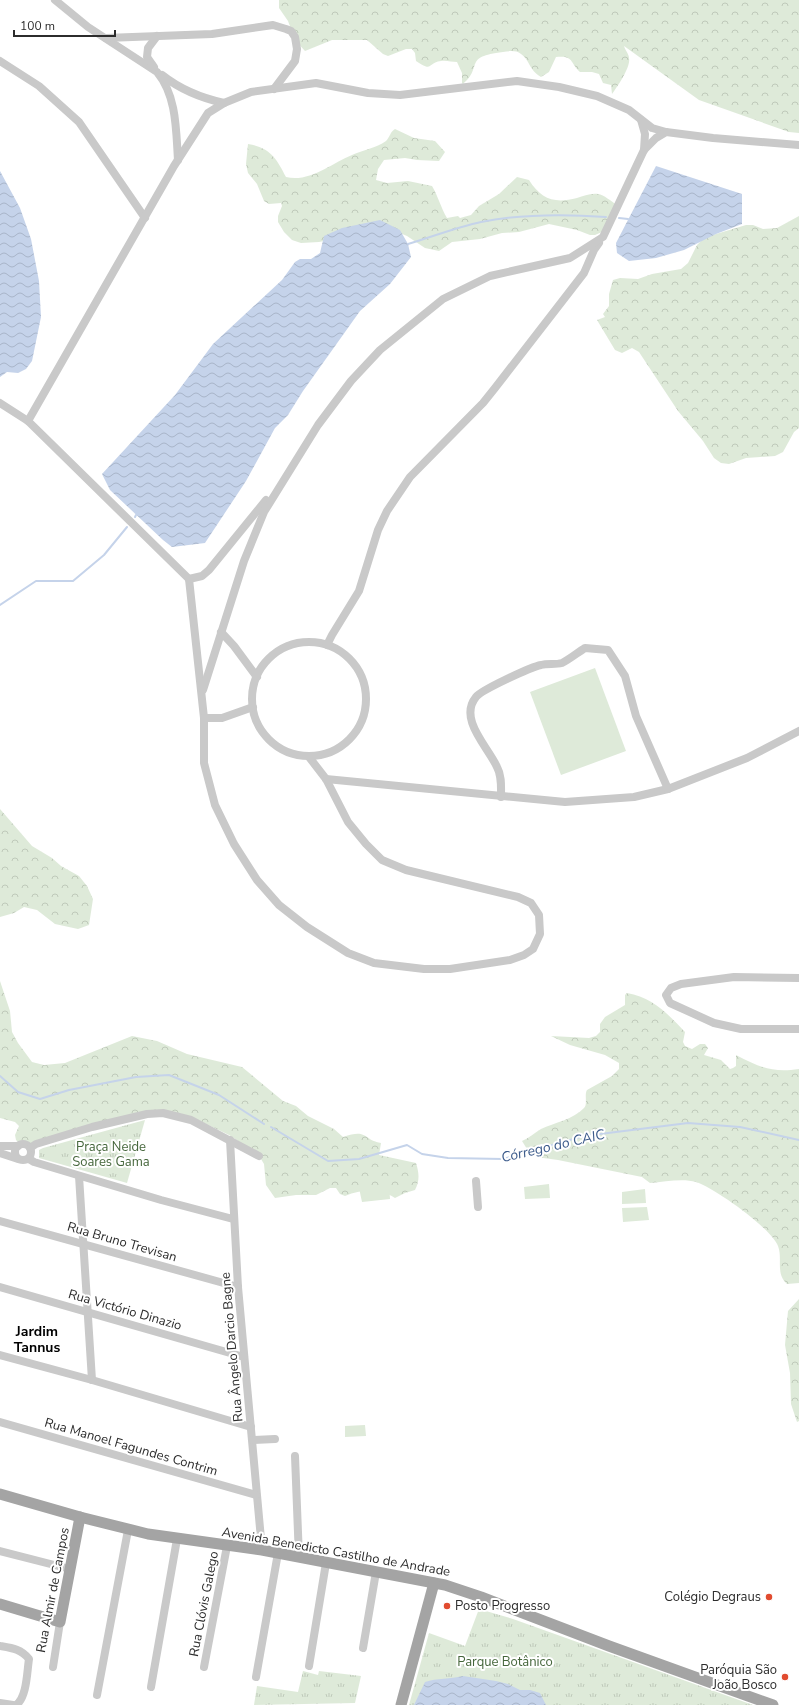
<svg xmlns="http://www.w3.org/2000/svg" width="799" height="1705" viewBox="0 0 799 1705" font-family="'Nunito Sans',sans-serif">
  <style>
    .grass { fill: url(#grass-tufts) }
    .forest { fill: url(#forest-crowns) }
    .pitch { fill: #deead9 }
    .water { fill: url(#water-waves) }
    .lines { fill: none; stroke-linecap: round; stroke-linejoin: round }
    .stream { stroke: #c5d3ea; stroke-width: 2 }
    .minor { stroke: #c9c9c9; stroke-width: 8 }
    .major { stroke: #a4a4a4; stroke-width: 11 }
    .poi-dot { fill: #e14b2f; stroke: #fff; stroke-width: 1.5 }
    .labels { text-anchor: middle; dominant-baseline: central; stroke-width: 4; stroke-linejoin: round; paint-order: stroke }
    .park-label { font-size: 13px; fill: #45663b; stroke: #fff }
    .street-label { font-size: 13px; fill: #2c2c2c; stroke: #fff }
    .poi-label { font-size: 13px; fill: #2c2c2c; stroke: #fff; text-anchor: end }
    .water-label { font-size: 14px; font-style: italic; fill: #3c5b8b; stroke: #fff }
    .neighbourhood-label { font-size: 14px; font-weight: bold; fill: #000; stroke: #fff }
  </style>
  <defs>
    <pattern id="grass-tufts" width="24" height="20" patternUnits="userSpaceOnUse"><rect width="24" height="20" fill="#deead9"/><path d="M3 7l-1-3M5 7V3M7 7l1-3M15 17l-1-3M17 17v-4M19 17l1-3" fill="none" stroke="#bfc9ba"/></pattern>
    <pattern id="forest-crowns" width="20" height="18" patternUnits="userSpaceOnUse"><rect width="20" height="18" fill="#deead9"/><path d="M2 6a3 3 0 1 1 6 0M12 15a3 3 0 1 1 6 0" fill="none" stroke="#bfc9ba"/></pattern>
    <pattern id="water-waves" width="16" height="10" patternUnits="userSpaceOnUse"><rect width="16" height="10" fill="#c5d3ea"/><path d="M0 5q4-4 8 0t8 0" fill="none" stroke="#a9b5c9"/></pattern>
  </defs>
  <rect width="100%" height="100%" fill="#fff"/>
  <!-- grass -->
  <g class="grass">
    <polygon points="145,1120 127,1183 39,1158 39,1150 43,1148"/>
    <polygon points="479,1609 513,1619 753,1705 409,1705 429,1633 465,1646"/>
    <polygon points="303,1671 318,1675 319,1671 361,1676 355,1703 254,1705 257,1686 298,1692"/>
  </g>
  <!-- forest -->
  <g class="forest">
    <path d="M 279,0 L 799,0 L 799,133 L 789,132 L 699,100 L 624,46 C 625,50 629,54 629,58 C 631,67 617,87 612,94 L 611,85 L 603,83 L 599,74 L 592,72 L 580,72 C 570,63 574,55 556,57 L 549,72 L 541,77 C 528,69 530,60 521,54 C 516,50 509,51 503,52 C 462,57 484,66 463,84 L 462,83 L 462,73 L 457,62 C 452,62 446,60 441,61 C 426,63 434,73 416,61 L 415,53 L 412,49 L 406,49 L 388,56 L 383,54 L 367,40 L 332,40 L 305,51 L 295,40 L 288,21 L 279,8 Z"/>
    <path d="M 395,129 L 414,138 L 435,141 L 445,152 L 439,161 L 417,160 L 405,158 L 384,160 L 378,169 L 376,180 L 387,183 L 408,181 L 432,186 C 438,196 441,208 447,218 L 458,216 L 460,218 L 471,215 L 479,206 L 499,194 L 517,177 L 529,180 C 541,199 554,204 577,198 C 584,196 590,193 598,194 C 604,195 611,201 617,205 L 602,232 L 595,235 L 590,235 L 577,230 L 549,224 L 519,232 L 502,233 L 480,239 L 452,242 L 439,251 L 425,248 L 407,236 L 388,228 L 319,242 L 301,243 L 292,240 L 284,232 L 278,222 L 278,216 L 282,206 L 281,203 L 269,204 L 264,201 L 257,184 L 248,173 L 246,164 L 248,144 C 270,147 277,159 286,177 C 309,183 332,163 352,155 C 363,150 376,148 386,141 C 390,137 390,132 395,129 Z"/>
    <polygon points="799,216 799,428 794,432 783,452 775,456 746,458 729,464 721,463 714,458 703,441 678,411 639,352 632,348 622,353 615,350 597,320 605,317 603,314 609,306 609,294 613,280 620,278 638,279 652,274 681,269 688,263 697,245 703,239 716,234 746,225 753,225 763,229 777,228"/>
    <polygon points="0,809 32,846 52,858 61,866 79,876 87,886 93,899 89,925 78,929 55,924 37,910 24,907 14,913 0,917"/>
    <path d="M 0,981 L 10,1011 L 12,1032 L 18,1043 L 32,1062 L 44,1065 L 65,1063 L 132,1036 L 157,1041 L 187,1054 L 242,1067 L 283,1101 L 296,1106 L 308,1116 L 334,1129 L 343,1137 C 368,1128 363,1140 381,1143 L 379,1155 L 416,1163 C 419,1173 420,1180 415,1190 L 405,1193 L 395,1198 C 378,1188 363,1189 345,1196 L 340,1194 L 336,1188 L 330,1188 L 316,1195 L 296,1195 L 275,1198 L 266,1185 L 264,1164 L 258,1154 L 229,1135 L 196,1119 L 158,1113 L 27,1146 L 21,1145 L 16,1140 L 15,1135 L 19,1126 L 15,1122 L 0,1118 Z"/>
    <path d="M 627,993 C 652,997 668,1014 685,1032 L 683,1042 L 685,1046 L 692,1049 L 700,1044 L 705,1044 L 708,1048 L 704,1055 L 721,1060 L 730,1069 L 733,1068 L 736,1066 L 736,1055 C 759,1067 772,1073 799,1069 L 799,1283 L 787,1284 C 775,1273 783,1259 778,1246 C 772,1229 715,1188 696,1182 C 682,1178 665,1182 650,1183 L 642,1177 L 558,1160 L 536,1157 L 527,1149 L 522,1141 C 529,1138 534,1133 541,1129 C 554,1123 574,1119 584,1108 C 588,1104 584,1095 587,1090 L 612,1076 L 619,1069 L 619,1063 L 605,1055 L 570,1045 L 551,1036 L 589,1038 L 596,1036 L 600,1032 L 600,1024 L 605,1017 L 625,1005 L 625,995 Z"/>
    <polygon points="799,1299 799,1421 797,1422 791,1404 790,1373 785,1345 788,1311"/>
  </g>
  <!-- pitch -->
  <g class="pitch">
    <polygon points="595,668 626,751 561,775 530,692"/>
    <polygon points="549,1184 550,1198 525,1199 524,1187"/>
    <polygon points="389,1185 390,1199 362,1202 359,1188"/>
    <polygon points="645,1189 646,1203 622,1204 622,1192"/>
    <polygon points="647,1207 649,1220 623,1222 622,1208"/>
    <polygon points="365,1425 366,1436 345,1437 345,1426"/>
  </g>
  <!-- water -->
  <g class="water">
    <polygon points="656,166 742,194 742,224 716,234 684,250 656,258 629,261 617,253 616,243"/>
    <polygon points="0,171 20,208 31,239 39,281 41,317 32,361 26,369 18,373 7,372 0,377"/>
    <polygon points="380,220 400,230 408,244 411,257 390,284 360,311 303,391 288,415 275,428 246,481 205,543 172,547 163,540 110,490 102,474 175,395 213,344 282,280 295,262 300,259 311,259 320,253 324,236 342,228"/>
    <path d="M 463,1676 L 496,1681 L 508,1684 L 520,1690 L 530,1690 L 540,1693 L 546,1705 L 414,1705 L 425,1682 C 437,1678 450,1679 463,1676 Z"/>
  </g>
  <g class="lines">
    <!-- stream -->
    <g class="stream">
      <polyline points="619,218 628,219"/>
      <path d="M 408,244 C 432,237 457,227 481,222 C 521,214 565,214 606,217"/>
      <polyline points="135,517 136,515"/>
      <polyline points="0,605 36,581 73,581 104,555 127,527"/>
      <polyline points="0,1076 18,1092 40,1099 69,1090 136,1077 169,1075 219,1095 264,1124"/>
      <polyline points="271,1127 328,1161 359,1159 407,1145 422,1154 448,1158 503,1159 584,1136 688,1123 740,1127 799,1140"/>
    </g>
    <!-- minor -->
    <g class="minor">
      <path d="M 55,0 L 88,27 L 157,72 C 177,96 176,131 178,160"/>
      <polyline points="106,38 212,34 273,25 286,29 291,31 295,37 297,49 295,61 274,89"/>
      <polyline points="0,61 39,86 79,122 145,218"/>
      <polyline points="154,67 147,57 148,48 157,36"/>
      <path d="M 162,75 C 181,90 201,98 224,103"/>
      <polyline points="641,120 645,134 644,150"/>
      <polyline points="0,403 28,421 189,579 204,718 204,763 215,805 234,844 257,880 279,905 307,927 348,953 374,963 424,969 450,969 510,960 524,955 533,949 540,934 539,915 531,903 518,897 406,870 382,860 366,844 348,822 326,779 309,757"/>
      <polyline points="28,421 174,166 208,113 224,103 251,92 316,83 368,93 400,95 517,81 559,87 597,96 629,110 652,128 666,132"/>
      <polyline points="189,579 202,576 209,570 266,500"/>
      <polyline points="221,632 234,646 257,677"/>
      <circle cx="309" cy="699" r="57"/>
      <polyline points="327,645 332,635 359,591 378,530 387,511 410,477 483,403 495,388 584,273 594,250 599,243"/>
      <polyline points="203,690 244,561 264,512 318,425 351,381 380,350 443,299 490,276 570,258 603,237 644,150 656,138 666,132 713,138 799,145"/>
      <polyline points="204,718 222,718 253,707"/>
      <polyline points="326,779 565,802 634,797 668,789"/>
      <path d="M 501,797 C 501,787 502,776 497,767 C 488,747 458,719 476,697 C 481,690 531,667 541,665 C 548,663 555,665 562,663 C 570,659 577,653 585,648 L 608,650 L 625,676 L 636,716 L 668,789 L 747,758 L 799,731"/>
      <polyline points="799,978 734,977 681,984 671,988 666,995 670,1003 714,1023 741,1029 799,1029"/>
      <polyline points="230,1140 238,1287 262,1550"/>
      <circle cx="23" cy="1152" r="8"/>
      <polyline points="0,1146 18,1146"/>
      <polyline points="30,1148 36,1144 92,1127 147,1114 163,1113 191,1120 259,1156"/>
      <polyline points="0,1153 18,1159"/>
      <polyline points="29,1159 34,1162 161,1200 233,1219"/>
      <polyline points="79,1176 92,1380"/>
      <polyline points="476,1181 478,1207"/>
      <polyline points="0,1221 238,1287"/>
      <polyline points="0,1287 244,1357"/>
      <polyline points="0,1355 92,1380 251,1427"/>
      <polyline points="0,1422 256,1495"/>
      <polyline points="253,1440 275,1439"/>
      <polyline points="295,1456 299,1558"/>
      <polyline points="0,1551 70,1569"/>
      <path d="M 0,1646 C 12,1648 21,1649 29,1659 C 27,1671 27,1698 16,1705"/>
      <polyline points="363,1648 376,1572"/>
      <polyline points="309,1666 326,1563"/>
      <polyline points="53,1667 60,1622"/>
      <polyline points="204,1667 227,1546"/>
      <polyline points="256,1677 278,1553"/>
      <polyline points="151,1687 177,1539"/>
      <polyline points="97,1695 128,1530"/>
      <polyline points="0,1703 13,1705"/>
    </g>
    <!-- major -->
    <g class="major">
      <polyline points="0,1494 80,1517 148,1534 262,1550 445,1585 481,1597 609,1646 773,1705"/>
      <polyline points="0,1604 60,1622 80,1517"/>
      <polyline points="401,1705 434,1583"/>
    </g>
  </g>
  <!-- markers -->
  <g class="poi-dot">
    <circle cx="769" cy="1597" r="4"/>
    <circle cx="447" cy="1606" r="4"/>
    <circle cx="785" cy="1677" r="4"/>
  </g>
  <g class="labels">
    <!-- park labels -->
    <g class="park-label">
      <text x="111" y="1147">Praça Neide<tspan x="111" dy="15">Soares Gama</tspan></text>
      <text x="505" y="1662">Parque Botânico</text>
    </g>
    <!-- street labels -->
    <g class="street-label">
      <text transform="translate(122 1242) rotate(16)">Rua Bruno Trevisan</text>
      <text transform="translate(125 1310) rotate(16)">Rua Victório Dinazio</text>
      <text transform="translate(232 1347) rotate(-95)">Rua Ângelo Darcio Bagne</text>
      <text transform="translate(131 1447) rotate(16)">Rua Manoel Fagundes Contrim</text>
      <text transform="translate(336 1552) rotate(10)">Avenida Benedicto Castilho de Andrade</text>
      <text transform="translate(53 1590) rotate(-79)">Rua Almir de Campos</text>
      <text transform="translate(204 1604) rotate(-79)">Rua Clóvis Galego</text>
    </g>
    <!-- poi labels -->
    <g class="poi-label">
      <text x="761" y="1597">Colégio Degraus</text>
      <text x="455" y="1606" text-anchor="start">Posto Progresso</text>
      <text x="777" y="1670">Paróquia São<tspan x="777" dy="15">João Bosco</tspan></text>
    </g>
    <!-- water labels -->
    <g class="water-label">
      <text transform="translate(553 1146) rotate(-13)">Córrego do CAIC</text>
    </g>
    <!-- neighbourhood labels -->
    <g class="neighbourhood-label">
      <text x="37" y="1331">Jardim<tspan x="37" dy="16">Tannus</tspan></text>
    </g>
  </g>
  <!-- scale -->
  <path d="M14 30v6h101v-6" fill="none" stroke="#2c2c2c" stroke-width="2"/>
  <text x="20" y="30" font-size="12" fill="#2c2c2c" stroke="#ffffff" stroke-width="3" paint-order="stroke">100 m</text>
</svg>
